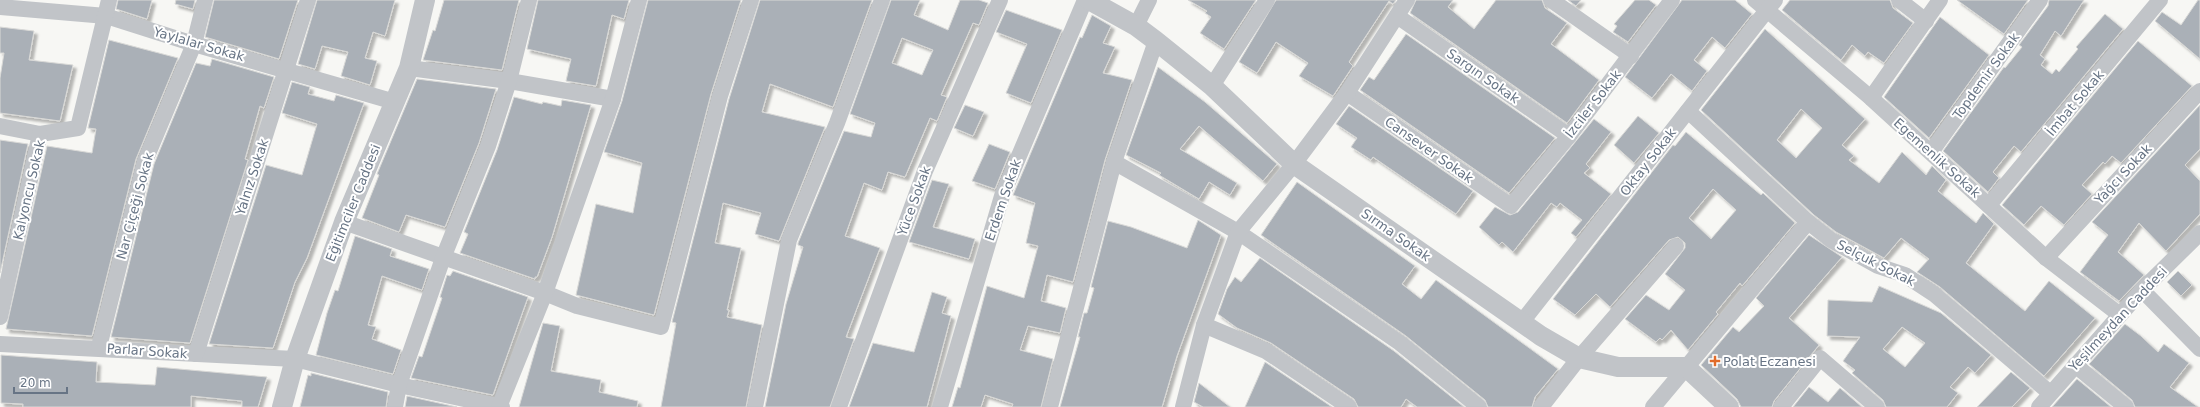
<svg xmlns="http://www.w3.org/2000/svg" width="2200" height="407" viewBox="0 0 2200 407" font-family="'DejaVu Sans',sans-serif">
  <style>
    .building { fill: #aab0b7; stroke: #d9d9d7; fill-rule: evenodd; filter: url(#shadow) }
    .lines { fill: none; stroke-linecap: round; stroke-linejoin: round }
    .minor { stroke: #c1c4c8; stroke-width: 16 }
    .tertiary { stroke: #c1c4c8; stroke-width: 20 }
    .poi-dot { fill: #e16c2b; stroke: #fff; stroke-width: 1.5 }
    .labels { text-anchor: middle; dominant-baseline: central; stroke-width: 4; stroke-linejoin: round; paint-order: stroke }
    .street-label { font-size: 13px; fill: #677485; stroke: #fff }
    .poi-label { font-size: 13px; fill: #677485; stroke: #fff; text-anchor: start }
  </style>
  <defs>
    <filter id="shadow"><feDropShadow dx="3.5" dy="3.5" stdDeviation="1" flood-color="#0004"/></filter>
  </defs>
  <rect width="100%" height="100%" fill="#f7f7f4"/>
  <!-- building -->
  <g class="building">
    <polygon points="118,0 152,0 147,19 116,9"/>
    <polygon points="176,0 195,0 193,9 175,4"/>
    <polygon points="214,0 298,0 279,59 205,37"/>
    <polygon points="317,0 395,0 385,36 373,32 365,58 377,61 370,85 341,76 348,52 322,46 315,69 298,64"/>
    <polygon points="444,0 519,0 502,70 423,60 433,30 435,31"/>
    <polygon points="538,0 629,0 624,19 612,15 596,86 566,81 571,59 527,49"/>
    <polygon points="648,0 741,0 711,94 654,315 576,295 596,204 633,213 642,163 604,152 622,101"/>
    <polygon points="760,0 872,0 833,107 770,84 762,112 825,127 779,241 755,234 761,213 723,203 715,243 741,248 727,310 729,310 727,317 762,325 746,407 661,407 676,323 672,322 729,99"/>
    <path d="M 891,0 L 920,0 L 914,15 L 948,30 L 960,0 L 979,0 L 988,3 L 979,25 L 973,23 L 941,95 L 947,97 L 937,121 L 930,118 L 905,177 L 888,172 L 882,190 L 864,183 L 845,236 L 880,248 L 846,337 L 854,339 L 830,407 L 765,407 L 786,304 L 803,247 L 798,245 L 798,243 L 844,131 L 871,137 L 875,123 L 850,114 ZM 902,38 L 933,50 L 922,75 L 892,63 Z"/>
    <polygon points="1188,0 1256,0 1224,49 1200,33 1211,17 1205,13 1207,11"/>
    <polygon points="1276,0 1396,0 1393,4 1389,1 1356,51 1349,62 1353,66 1333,96 1299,76 1308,63 1276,42 1257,73 1239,62"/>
    <polygon points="1416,0 1453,0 1448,7 1474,29 1496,0 1542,0 1545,8 1567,23 1551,44 1599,80 1567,123 1410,13"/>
    <polygon points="1568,0 1581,0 1576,6"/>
    <polygon points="1635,0 1649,0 1656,5 1628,42 1613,32 1617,26 1614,24"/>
    <polygon points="1682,0 1735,0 1752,14 1725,48 1712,37 1694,60 1707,71 1692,91 1671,74 1652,98 1625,77"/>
    <polygon points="1790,0 1890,0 1893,8 1913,23 1884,63 1868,52 1865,56 1852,45 1841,60 1782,10"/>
    <polygon points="1957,0 2028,0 2004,34"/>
    <polygon points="2049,0 2084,0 2061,36 2055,31 2040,55 2045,59 2041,65 2052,74 2056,69 2059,72 2078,49 2076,47 2105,14 2123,29 2021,152 2014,146 1993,172 1999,178 1988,192 1943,151 2004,67 2005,68 2022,47 2019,45 2048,6"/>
    <polygon points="2198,0 2200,0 2200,59 2155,21 2162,12 2181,25"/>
    <polygon points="1006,10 1062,30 1031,103 1006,93 1027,44 996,32"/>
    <polygon points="1092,15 1111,26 1103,43 1115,47 1103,73 1132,80 1105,160 1073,282 1047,275 1041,301 1066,308 1060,333 1028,326 1020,350 1053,359 1041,407 1012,407 1013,404 985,395 981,407 952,407 958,387 960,388 987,286 1024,298 1038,246 1026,243 1035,203 1013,195 1080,37 1082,38"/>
    <polygon points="1940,17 1989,55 1929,138 1884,97"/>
    <polygon points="0,27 34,31 29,60 73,65 60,121 0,113 0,78 4,53 0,53"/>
    <path d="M 1765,29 L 1865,119 L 1842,145 L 1854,156 L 1849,160 L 1879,183 L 1902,152 L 1926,175 L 1932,166 L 1946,180 L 1938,191 L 1976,223 L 1983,213 L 1994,224 L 1966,263 L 2025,311 L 2049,281 L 2095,318 L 2044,376 L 1940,287 L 1917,272 L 1929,259 L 1901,238 L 1884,258 L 1836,232 L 1814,215 L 1701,110 ZM 1801,109 L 1822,128 L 1796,158 L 1777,140 Z"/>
    <polygon points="1406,34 1555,138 1509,193 1360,90 1369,77 1374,80"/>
    <polygon points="109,40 178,58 136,159 92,336 6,329 47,146 92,153 96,129 88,128"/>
    <polygon points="2138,41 2192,86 2121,163 2112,156 2105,164 2103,162 2082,185 2092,194 2064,225 2041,206 2024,225 2002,205"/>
    <polygon points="212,59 274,77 264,108 260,106 245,159 248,160 190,343 111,337 154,164 196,63 210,66"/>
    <polygon points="1158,67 1205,102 1277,164 1263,181 1199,126 1180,149 1237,183 1230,195 1209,182 1199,199 1159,175 1161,173 1126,155"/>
    <polygon points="417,79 496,89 479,143 445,227 406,215 399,232 362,218 379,175 377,174"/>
    <polygon points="292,82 310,87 308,94 334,101 336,95 364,103 307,258 295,282 273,348 209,344 266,165 302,175 317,124 282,113"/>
    <polygon points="514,97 542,104 543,102 561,106 562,100 591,105 552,237 537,277 535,277 535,279 460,253 468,234 464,232 497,150"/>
    <polygon points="965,105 984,112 973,136 954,128"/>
    <polygon points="2200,105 2200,149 2185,165 2200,181 2200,214 2166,251 2139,223 2118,252 2144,275 2119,301 2080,272 2108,235 2092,222"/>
    <polygon points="1349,106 1473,191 1456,214 1373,157 1371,160 1351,147 1357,138 1336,124"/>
    <polygon points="1638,116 1659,133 1634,163 1614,145"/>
    <polygon points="1594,119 1611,132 1586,164 1590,168 1584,173 1611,194 1576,237 1571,233 1582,220 1560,203 1557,207 1551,203 1513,252 1502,242 1499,245 1479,227 1495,207 1510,215 1518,212"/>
    <path d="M 1686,132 L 1761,195 L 1763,193 L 1795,223 L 1742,286 L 1740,283 L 1716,312 L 1718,314 L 1688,350 L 1671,330 L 1662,340 L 1660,338 L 1656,342 L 1625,319 L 1646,295 L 1669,310 L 1685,290 L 1665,274 L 1685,248 L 1685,243 L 1678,237 L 1669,240 L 1610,307 L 1596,294 L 1575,315 L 1553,299 L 1673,145 L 1675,146 ZM 1713,189 L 1736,210 L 1711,239 L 1689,218 Z"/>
    <polygon points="0,140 28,144 0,273"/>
    <polygon points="989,144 1010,152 995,189 972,181"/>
    <polygon points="932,180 949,184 933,227 975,239 969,259 909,242"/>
    <polygon points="1297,182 1415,266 1402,284 1421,299 1436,280 1558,369 1535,397 1532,407 1488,407 1485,400 1406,336 1261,235"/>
    <polygon points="1198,220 1221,235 1177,356 1162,407 1060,407 1080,337 1078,337 1084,313 1087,313 1094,288 1091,287 1108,221 1131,227 1187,248"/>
    <polygon points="1809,235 1842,257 1789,318 1819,345 1774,401 1772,407 1741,407 1737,399 1701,365 1733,327 1739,332 1764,306 1756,298"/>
    <polygon points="355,236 392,249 390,256 429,269 422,290 382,276 368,325 376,327 372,339 401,350 393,374 316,355 327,313 335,290 338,291"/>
    <polygon points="1260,258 1394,351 1464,407 1417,407 1406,399 1401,407 1358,407 1354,399 1271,343 1237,328 1218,314 1227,289 1235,277 1241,282"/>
    <polygon points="453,271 528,297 493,395 411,378 419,356 422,357 442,298 440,297 447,275 450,276"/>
    <polygon points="2178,271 2192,285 2181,296 2167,282"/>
    <path d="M 1879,286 L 1941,313 L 1991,355 L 1975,373 L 1968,367 L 1950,387 L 1958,393 L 1947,407 L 1886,407 L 1883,400 L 1852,373 L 1855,370 L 1843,361 L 1860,337 L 1827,336 L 1828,300 L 1872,302 ZM 1902,327 L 1925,343 L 1905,367 L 1883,349 Z"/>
    <polygon points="932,292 947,297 942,313 951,316 927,407 849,407 873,343 914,352"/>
    <polygon points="543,323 560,326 551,371 601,380 599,392 638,401 637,407 519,407"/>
    <polygon points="2125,324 2141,336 2158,352 2164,344 2189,363 2170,387 2198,407 2135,407 2132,400 2089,364"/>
    <polygon points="1,355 97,362 96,382 155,385 157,367 267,377 258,407 242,407 242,401 191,396 191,407 23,407 23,404 1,403"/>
    <polygon points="1265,362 1332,407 1245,407"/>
    <polygon points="2011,372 2030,388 2012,407 1977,407"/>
    <polygon points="311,373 388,392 386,407 300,407 308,375 311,376"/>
    <polygon points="2077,379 2111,407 2052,407"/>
    <polygon points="1199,383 1230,407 1203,407 1194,402"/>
    <polygon points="1809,387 1828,402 1840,388 1862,407 1793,407"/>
    <polygon points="407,396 457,407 405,407"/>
  </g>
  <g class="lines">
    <!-- minor -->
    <g class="minor">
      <polyline points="1551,0 1631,56"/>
      <polyline points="1755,0 1871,98 2046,258 2120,315"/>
      <polyline points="1899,0 1926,21"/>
      <polyline points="0,7 106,16 194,44 395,102"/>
      <polyline points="1397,16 1569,136"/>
      <polyline points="1136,26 1149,0"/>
      <polyline points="409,68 509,81 613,99"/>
      <polyline points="1212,86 1267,0"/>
      <polyline points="1347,93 1511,206 1569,136 1672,0"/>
      <polyline points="1871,98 1940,0"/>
      <polyline points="1688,111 1808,222 1831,240 1878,266 1905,275 1934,294 2050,393"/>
      <polyline points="0,126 40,134 78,128 109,0"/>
      <polyline points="1931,152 2040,0"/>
      <polyline points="1114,162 1238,232 1400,343 1479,407"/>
      <polyline points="1989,205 2160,0"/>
      <polyline points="344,222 545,293 577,306 661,327 720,96 751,0"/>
      <polyline points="2046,258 2200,91"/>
      <polyline points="2142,290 2200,349"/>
      <polyline points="0,317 40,134"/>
      <polyline points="1521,323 1775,0"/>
      <polyline points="1204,325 1266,351 1349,407"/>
      <polyline points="0,344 295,359 399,385 502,407"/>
      <polyline points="99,347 145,161 194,44 205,0"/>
      <polyline points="196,354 308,0"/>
      <polyline points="2075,365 2126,407"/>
      <polyline points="395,407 399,385 443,258 488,146 509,81 529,0"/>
      <polyline points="499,407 545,293 613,99 639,0"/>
      <polyline points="755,407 789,240 837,123 882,0"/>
      <polyline points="839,407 925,171 1000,0"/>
      <polyline points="940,407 1002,196 1085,0"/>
      <polyline points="1050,407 1114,162 1156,41"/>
      <polyline points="1183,407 1204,325 1238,232 1294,164 1347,93 1407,0"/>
      <polyline points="1541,407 1579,358 1676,246"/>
      <polyline points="1653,407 1808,222"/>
      <polyline points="1781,407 1820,358 1877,407"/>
      <polyline points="2039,407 2142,290 2200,233"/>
    </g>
    <!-- tertiary -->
    <g class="tertiary">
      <polyline points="1089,0 1136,26 1156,41 1212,86 1294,164 1541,336 1579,358 1618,367 1686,367 1729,407"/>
      <polyline points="282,407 295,359 344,222 409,68 425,0"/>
    </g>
  </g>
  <!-- markers -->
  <path class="poi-dot" d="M1713 355h4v4h4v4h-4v4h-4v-4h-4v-4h4z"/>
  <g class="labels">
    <!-- street labels -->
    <g class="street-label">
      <text transform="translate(199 44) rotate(16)">Yaylalar Sokak</text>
      <text transform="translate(1483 76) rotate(35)">Sargın Sokak</text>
      <text transform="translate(1986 76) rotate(-54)">Topdemir Sokak</text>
      <text transform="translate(2075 103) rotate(-50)">İmbat Sokak</text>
      <text transform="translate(1593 104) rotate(-52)">İzciler Sokak</text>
      <text transform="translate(1429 150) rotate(35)">Cansever Sokak</text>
      <text transform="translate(1937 158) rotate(42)">Egemenlik Sokak</text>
      <text transform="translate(1648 162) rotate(-52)">Oktay Sokak</text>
      <text transform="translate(2123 174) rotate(-47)">Yağcı Sokak</text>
      <text transform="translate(252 177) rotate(-72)">Yalnız Sokak</text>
      <text transform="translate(29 190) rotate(-77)">Kalyoncu Sokak</text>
      <text transform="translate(1003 200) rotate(-71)">Erdem Sokak</text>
      <text transform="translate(914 201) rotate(-70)">Yüce Sokak</text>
      <text transform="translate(353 203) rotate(-68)">Eğitimciler Caddesi</text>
      <text transform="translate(135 206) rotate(-75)">Nar Çiçeği Sokak</text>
      <text transform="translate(1396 235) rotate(35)">Sırma Sokak</text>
      <text transform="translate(1876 263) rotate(27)">Selçuk Sokak</text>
      <text transform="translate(2118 319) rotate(-47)">Yeşilmeydan Caddesi</text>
      <text transform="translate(147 351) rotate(4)">Parlar Sokak</text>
    </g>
    <!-- poi labels -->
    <g class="poi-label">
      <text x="1723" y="361">Polat Eczanesi</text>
    </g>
  </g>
  <!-- scale -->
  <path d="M14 387v6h53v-6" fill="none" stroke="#677485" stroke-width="2"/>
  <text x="20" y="387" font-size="12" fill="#677485" stroke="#ffffff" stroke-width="3" paint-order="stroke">20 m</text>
</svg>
